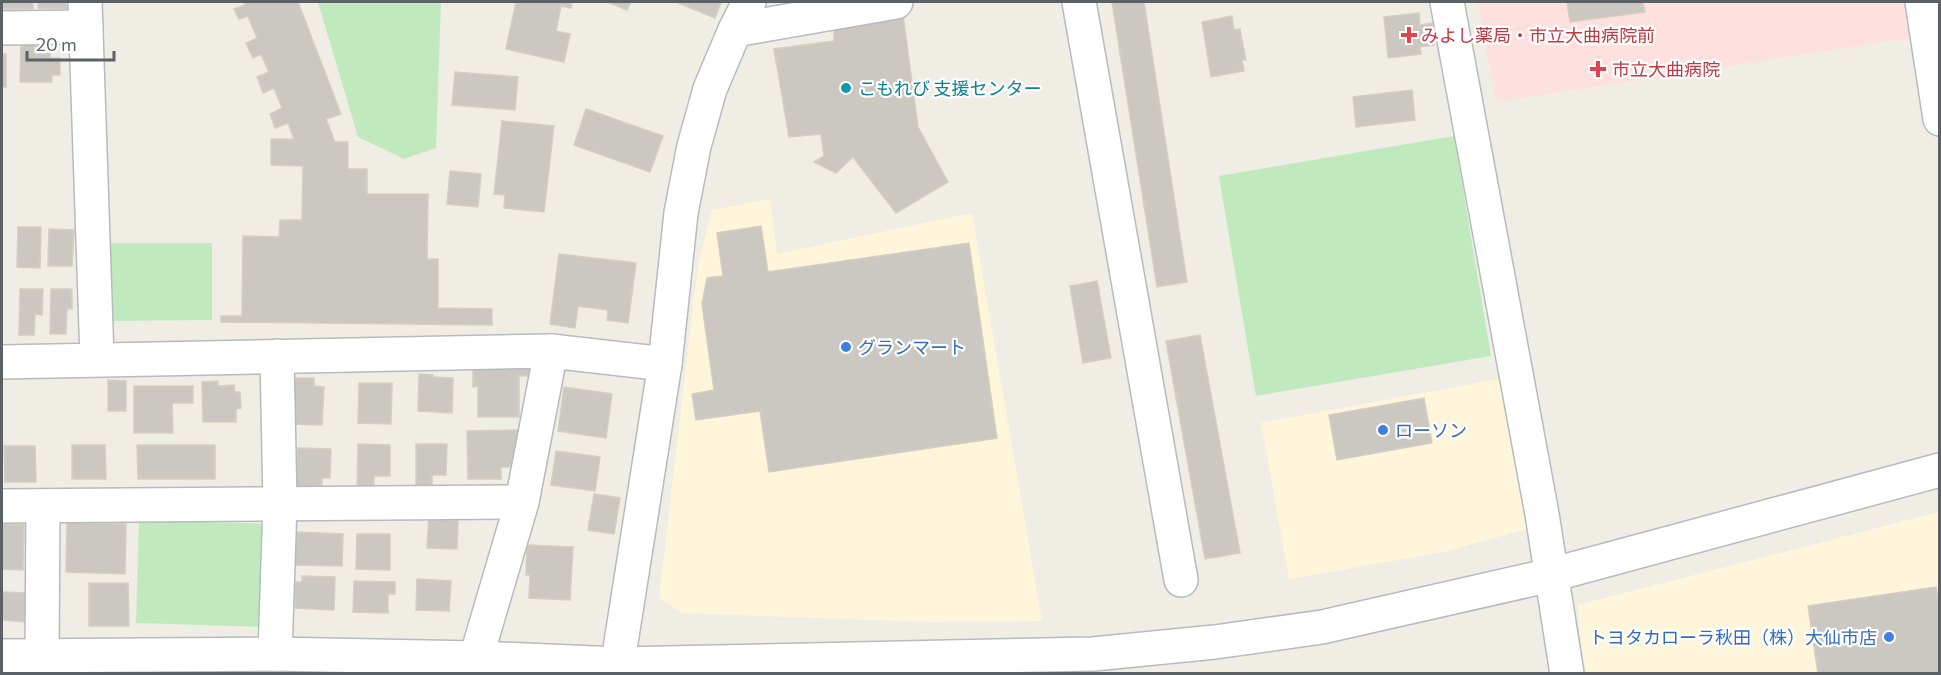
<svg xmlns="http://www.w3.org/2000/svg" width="1941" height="675" viewBox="0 0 1941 675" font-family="Commissioner,'Noto Sans JP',sans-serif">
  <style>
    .commercial { fill: #fff5da }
    .medical { fill: #fee1df }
    .green { fill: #c0eabe }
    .building { fill: #cbc7c1; stroke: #d5cec2; stroke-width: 1.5 }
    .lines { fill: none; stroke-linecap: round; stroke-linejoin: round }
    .minor-casing { stroke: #b7bbbf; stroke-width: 36 }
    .minor { stroke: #fff; stroke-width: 33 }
    .health-dot { fill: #e0444e; stroke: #fff; stroke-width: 2 }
    .culture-dot { fill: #0f9aa8; stroke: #fff; stroke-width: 2 }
    .shop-dot { fill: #3f7fe0; stroke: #fff; stroke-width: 2 }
    .labels { text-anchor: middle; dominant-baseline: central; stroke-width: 4.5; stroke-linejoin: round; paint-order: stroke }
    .health-label { font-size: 18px; fill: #be3a42; stroke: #fff; text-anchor: start }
    .culture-label { font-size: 18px; fill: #0d838f; stroke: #fff; text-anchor: start }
    .shop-label { font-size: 18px; fill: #366cbe; stroke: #fff; text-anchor: start }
  </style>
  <rect width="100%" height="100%" fill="#f0ede4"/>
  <!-- commercial -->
  <g class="commercial">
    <polygon points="770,199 777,254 972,213 1042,621 932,622 681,613 659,597 698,265 712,210"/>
    <polygon points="1499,379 1530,528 1444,552 1289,579 1261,423"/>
    <polygon points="1939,512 1939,673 1586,673 1580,633 1578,605"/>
  </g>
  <!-- medical -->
  <polygon class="medical" points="1478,2 1911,2 1916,37 1496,102"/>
  <!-- green -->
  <g class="green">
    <polygon points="318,2 441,2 436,148 404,159 358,137"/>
    <polygon points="1454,136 1491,356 1256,396 1219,176"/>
    <polygon points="105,243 212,243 212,320 105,321"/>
    <polygon points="139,520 269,524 267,627 136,623"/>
  </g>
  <!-- building -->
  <g class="building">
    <rect x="2" y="2" width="31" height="7"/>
    <polygon points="38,2 67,2 67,9 38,8"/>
    <polygon points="244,2 298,2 341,114 326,119 335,142 348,142 348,169 367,169 367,194 428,194 427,259 438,259 438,308 492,309 492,325 221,322 221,316 242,316 243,236 279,237 280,220 302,220 303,166 271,165 271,139 294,139 288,123 275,128 270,114 282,108 274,88 263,93 257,77 269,72 261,54 253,58 246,43 257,38 248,16 239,19 234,9 245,5"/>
    <polygon points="516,2 572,2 571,8 561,6 556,31 570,34 564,62 506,49"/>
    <polygon points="607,2 631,2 627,10"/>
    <polygon points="676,2 721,2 715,18"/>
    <polygon points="1112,2 1144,2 1187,282 1157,287"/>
    <polygon points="1567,2 1643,2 1645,12 1570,22"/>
    <polygon points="1419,13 1420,25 1432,23 1434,45 1420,47 1421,54 1388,58 1384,17"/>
    <polygon points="903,15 918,127 948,182 896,213 853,157 836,173 814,162 824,156 821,134 789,137 774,49 834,41 834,23"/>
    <polygon points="1232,16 1234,30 1240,29 1246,60 1242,60 1244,71 1211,77 1202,22"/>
    <polygon points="21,43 50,43 50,58 60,58 60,75 52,75 52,82 20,82"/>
    <rect x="2" y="54" width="4" height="33"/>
    <polygon points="455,72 518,77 515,110 452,105"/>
    <polygon points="1412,90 1415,120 1356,127 1353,97"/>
    <polygon points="586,109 663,136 650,172 574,145"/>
    <polygon points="502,121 554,126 544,212 504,208 505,195 494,194"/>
    <polygon points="450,171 481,174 478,207 447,204"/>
    <polygon points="761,226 768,272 969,243 997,438 769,472 760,411 696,420 692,394 714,390 702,304 707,278 723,276 717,233"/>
    <polygon points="18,227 41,227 40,268 17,267"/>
    <polygon points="49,229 74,230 72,266 48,266"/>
    <polygon points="559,254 636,263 628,323 607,320 608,310 578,306 575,328 550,324"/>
    <polygon points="1097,281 1111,358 1083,363 1070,286"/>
    <polygon points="20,289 43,289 42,315 35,314 34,335 19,335"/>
    <polygon points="51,289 72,289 72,309 67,309 66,334 50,334"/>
    <polygon points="1200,335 1240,553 1205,559 1166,341"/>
    <polygon points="473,367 529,368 529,376 519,376 519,417 478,417 478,386 473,387"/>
    <polygon points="419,374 433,375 433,377 453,378 452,413 418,411"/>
    <polygon points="294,378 314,378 314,386 324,387 322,425 292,424"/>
    <polygon points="108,380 126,381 126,411 108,411"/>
    <polygon points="218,381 218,386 234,385 235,392 240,392 241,408 236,409 236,422 203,422 202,382"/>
    <polygon points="359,383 392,383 391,424 358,423"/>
    <polygon points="134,386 193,386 193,403 172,403 173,433 134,433"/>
    <polygon points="564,387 612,394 606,438 558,431"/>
    <polygon points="1424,398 1432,443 1337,460 1329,415"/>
    <polygon points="517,430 518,467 501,467 501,479 468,479 467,431"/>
    <polygon points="358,444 390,445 390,476 374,476 374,487 357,487"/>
    <polygon points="416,444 447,444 446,475 432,475 432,486 416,486"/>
    <polygon points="72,445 105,445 106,479 72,479"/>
    <polygon points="137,445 215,445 215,479 138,479"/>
    <polygon points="4,446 35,446 36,482 5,482"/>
    <polygon points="298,448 331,449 330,478 322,478 322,488 296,487"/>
    <polygon points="556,451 600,457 595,491 551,485"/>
    <polygon points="594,494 620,498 614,534 588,530"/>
    <polygon points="429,514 443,515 443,520 458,521 457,549 427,548"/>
    <polygon points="67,522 126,524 125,574 66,572"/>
    <polygon points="2,524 24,525 23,570 2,569"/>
    <polygon points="295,532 343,534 342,566 294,565"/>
    <polygon points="357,534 390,534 390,570 356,569"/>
    <polygon points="527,545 573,547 570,600 529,598 530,575 526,575"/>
    <polygon points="302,576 335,577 334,610 295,608 295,582 302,582"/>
    <polygon points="417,579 451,581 449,611 416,610"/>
    <polygon points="354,581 395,582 395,594 388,594 388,613 353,612"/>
    <polygon points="89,583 128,583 129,626 89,626"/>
    <polygon points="1936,587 1940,609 1940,674 1818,674 1808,606"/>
    <polygon points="2,592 28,593 27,622 2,620"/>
  </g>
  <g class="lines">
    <defs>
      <g id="minor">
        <polyline points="85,2 97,359"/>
        <polyline points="1079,2 1181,580"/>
        <polyline points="1447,2 1542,514 1567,674"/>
        <polyline points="1922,2 1940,119"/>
        <polyline points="2,28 86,27"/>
        <polyline points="735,30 896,2"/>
        <polyline points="2,362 551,351 665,364"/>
        <polyline points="2,506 522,502"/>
        <polyline points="275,654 280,504 277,356"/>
        <polyline points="2,656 275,654 476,658 618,664 1093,654 1215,642 1322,627 1551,575 1940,470"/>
        <polyline points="42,656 43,506"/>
        <polyline points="476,658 522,502 551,351"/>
        <polyline points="616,674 665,364 681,213 694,146 710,89 735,30 749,2"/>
      </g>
    </defs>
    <!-- minor casing -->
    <use href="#minor" class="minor-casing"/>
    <!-- minor -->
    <use href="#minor" class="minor"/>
  </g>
  <!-- markers -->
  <g class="health-dot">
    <path d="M1406 26h6v6h6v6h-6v6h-6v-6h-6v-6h6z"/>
    <path d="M1595 60h6v6h6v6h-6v6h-6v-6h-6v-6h6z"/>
  </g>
  <circle class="culture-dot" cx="846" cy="88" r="6"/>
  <g class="shop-dot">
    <circle cx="846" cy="347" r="6"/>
    <circle cx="1383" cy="430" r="6"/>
    <circle cx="1889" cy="637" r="6"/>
  </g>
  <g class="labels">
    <!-- health labels -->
    <g class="health-label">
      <text x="1421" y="35">みよし薬局・市立大曲病院前</text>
      <text x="1612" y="69">市立大曲病院</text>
    </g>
    <!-- culture labels -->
    <g class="culture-label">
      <text x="858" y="88">こもれび 支援センター</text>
    </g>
    <!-- shop labels -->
    <g class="shop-label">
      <text x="858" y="347">グランマート</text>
      <text x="1395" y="430">ローソン</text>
      <text x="1877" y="637" text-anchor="end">トヨタカローラ秋田（株）大仙市店</text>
    </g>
  </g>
  <!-- border -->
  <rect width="1941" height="675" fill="none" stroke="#5c6166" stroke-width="6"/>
  <!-- scale -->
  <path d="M27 51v9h87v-9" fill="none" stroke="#5c6166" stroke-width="3"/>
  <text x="36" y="51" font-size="18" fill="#5c6166" stroke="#ffffff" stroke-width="4.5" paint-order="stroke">20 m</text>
</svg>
